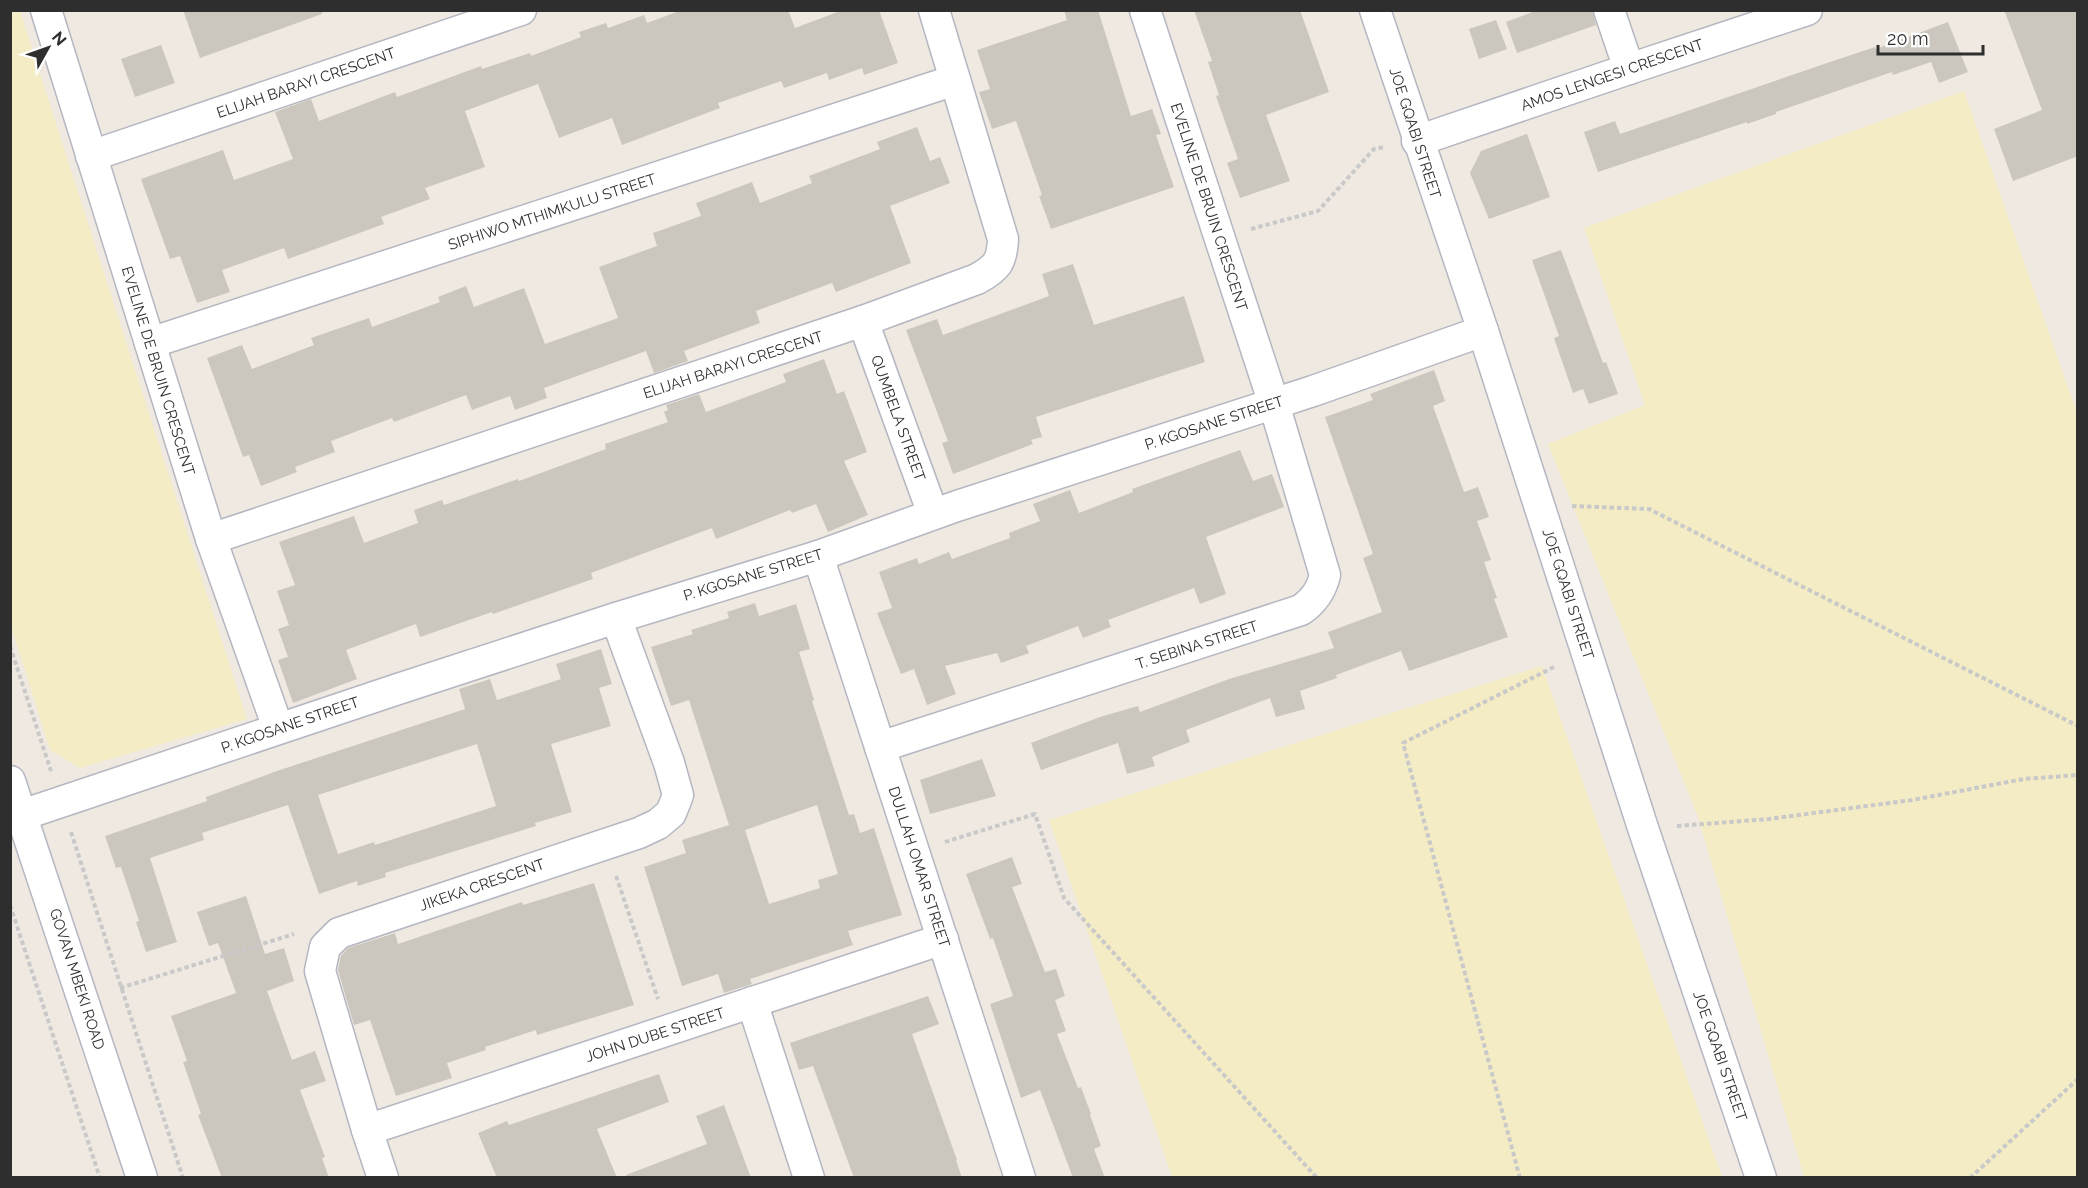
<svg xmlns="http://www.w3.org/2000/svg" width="2088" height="1188" viewBox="0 0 2088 1188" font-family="Raleway,sans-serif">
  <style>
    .sand { fill: #f3ecc5 }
    .building { fill: #cbc7bf; fill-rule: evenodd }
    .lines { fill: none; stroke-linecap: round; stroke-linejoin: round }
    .minor-casing { stroke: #b4b7c1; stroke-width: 33 }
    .path { stroke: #c9c9c9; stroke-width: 4; stroke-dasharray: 4.5 3; stroke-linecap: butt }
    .minor { stroke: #fff; stroke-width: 30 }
    .labels { text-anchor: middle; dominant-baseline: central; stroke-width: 4.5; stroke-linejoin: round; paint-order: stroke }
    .street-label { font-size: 15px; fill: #2e2e2e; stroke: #fff }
  </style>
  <rect width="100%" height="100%" fill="#efe9e1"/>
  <!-- sand -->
  <g class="sand">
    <polygon points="10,11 20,11 247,719 80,768 50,750 11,626"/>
    <polygon points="1964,91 2077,413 2077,1177 1804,1177 1698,817 1548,444 1645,405 1584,228"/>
    <polygon points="1542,666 1722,1177 1172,1177 1049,820"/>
  </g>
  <!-- building -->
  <g class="building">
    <polygon points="183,10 322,10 322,14 200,58"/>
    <polygon points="682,10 788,10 795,28 843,10 879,10 898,63 864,75 862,68 829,80 827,73 784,88 781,81 718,103 720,108 622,145 612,118 559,138 538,84 465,111 485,167 425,188 430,199 381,217 384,224 288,259 284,248 222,270 230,292 197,303 180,256 170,259 141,179 223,150 234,180 293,159 275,112 311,99 319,121 395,92 397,97 481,66 482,69 530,53 531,56 581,37 579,32 606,23 608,28 644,15 647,23"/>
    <polygon points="1064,10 1098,10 1131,116 1152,109 1161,134 1156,135 1174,187 1051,229 1039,196 1042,195 1016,121 992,129 979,92 990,89 977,50 1067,20"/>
    <polygon points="1194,10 1300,10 1329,92 1266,115 1290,181 1240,198 1227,163 1238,159 1216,96 1219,95 1208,62 1212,61"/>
    <polygon points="1538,10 1592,10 1596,25 1517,53 1506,22"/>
    <polygon points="2004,10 2078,10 2078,156 2013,181 1994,129 2042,110"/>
    <polygon points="1496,20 1507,49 1479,59 1469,29"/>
    <polygon points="1948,22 1968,72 1939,83 1931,62 1893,75 1892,72 1776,112 1776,114 1747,124 1747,122 1598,172 1584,132 1615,121 1620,134 1836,60 1875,47 1876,49"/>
    <polygon points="161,45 175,83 135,97 121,59"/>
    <polygon points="917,127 930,161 940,157 950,183 890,206 911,263 836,292 832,283 756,311 760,323 684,351 688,361 654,373 646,351 544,388 547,398 515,410 510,396 472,410 466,395 394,422 392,418 331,441 335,452 295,467 297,472 261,486 249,455 243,457 207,358 242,345 252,369 314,345 311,338 369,318 372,327 440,302 438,297 466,286 474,307 524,288 545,344 618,318 599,267 657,246 653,233 701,216 696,203 752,182 760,203 812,183 809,176 880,149 877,142"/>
    <polygon points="1527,134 1550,197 1489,219 1470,173 1481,151"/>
    <polygon points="1561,250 1603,363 1606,362 1618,394 1589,404 1583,389 1573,393 1554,338 1559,336 1532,260"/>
    <polygon points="1073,264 1094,325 1184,296 1205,362 1036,417 1042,437 1031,440 1033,444 953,474 942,443 948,441 906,330 937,319 943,335 1049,296 1042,274"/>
    <polygon points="824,359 837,394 844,391 867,452 844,461 868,515 828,532 816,504 792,513 790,510 716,539 712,528 591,573 593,579 493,614 492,612 420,637 416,624 346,650 357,679 293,703 278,660 288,657 278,629 289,625 277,591 295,585 279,542 354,516 364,543 418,523 414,510 442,500 444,505 518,479 519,481 606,449 605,444 668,422 664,412 668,410 666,405 699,394 706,412 786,382 783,374"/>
    <polygon points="1434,370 1445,401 1433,406 1464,492 1478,487 1489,517 1477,521 1491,560 1484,562 1497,598 1494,599 1508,637 1409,671 1401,651 1336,675 1337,678 1300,691 1305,709 1276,717 1270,698 1186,730 1190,742 1152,757 1155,766 1127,774 1118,743 1041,770 1031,743 1100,717 1138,706 1140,712 1229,679 1334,648 1328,632 1382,612 1363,558 1373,554 1325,417 1373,400 1370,394"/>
    <polygon points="1240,450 1253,481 1272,474 1284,507 1206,537 1226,594 1200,604 1194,588 1108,620 1111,627 1083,638 1078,626 1026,646 1029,653 1001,663 997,653 945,666 956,694 927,705 914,669 901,674 877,613 892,608 879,572 917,558 919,564 949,552 952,559 1010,538 1009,533 1040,521 1033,504 1070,490 1079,513 1133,492 1132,489"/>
    <path d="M 755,603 L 759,616 L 796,604 L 810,649 L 799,652 L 814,700 L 812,701 L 849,815 L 854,814 L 860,833 L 874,828 L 902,915 L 848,931 L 853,945 L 750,979 L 752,984 L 724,993 L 718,974 L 682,986 L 644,867 L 686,853 L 682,840 L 729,825 L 689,700 L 671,706 L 651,647 L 693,634 L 691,630 L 729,618 L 727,612 ZM 817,805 L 838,874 L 818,880 L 820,888 L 769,904 L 745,830 Z"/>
    <path d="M 601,649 L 612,684 L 599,688 L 611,726 L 551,744 L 572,812 L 535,823 L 536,826 L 385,873 L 386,877 L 358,886 L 357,881 L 319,894 L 288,805 L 202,833 L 204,840 L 150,858 L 177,942 L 146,952 L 136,922 L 139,921 L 121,867 L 116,868 L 105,836 L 207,801 L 206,797 L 277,771 L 465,709 L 459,689 L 490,679 L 497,700 L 561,679 L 556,664 ZM 477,744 L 496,806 L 375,845 L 374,842 L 338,854 L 318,795 Z"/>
    <polygon points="982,759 996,796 930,814 920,780"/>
    <polygon points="1012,857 1022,884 1012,887 1045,972 1056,969 1065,996 1055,1000 1066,1031 1057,1034 1078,1088 1081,1087 1091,1114 1090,1115 1101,1146 1094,1149 1105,1178 1073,1178 1040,1090 1021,1098 990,1004 1013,996 993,938 990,939 966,874"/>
    <polygon points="594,883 634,1005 537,1035 536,1030 485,1047 486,1050 447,1063 452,1078 396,1096 370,1020 354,1025 338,970 341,956 348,948 395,933 398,944 522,902 523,905"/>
    <polygon points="246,896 265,954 284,948 294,981 267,991 292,1060 315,1051 326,1081 300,1090 325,1157 322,1158 329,1178 222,1178 198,1115 201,1114 183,1062 187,1061 171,1016 236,993 218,943 209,946 197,912"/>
    <polygon points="928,996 939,1024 912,1034 957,1160 956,1160 962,1178 854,1178 813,1066 799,1070 790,1043"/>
    <polygon points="659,1074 669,1102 597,1129 617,1178 497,1178 478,1133 507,1121 509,1125"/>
    <polygon points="724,1105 751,1178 626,1178 626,1175 707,1144 696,1116"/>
  </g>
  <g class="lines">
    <defs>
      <g id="minor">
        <polyline points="46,10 211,539 278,728"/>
        <polyline points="1375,10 1483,331 1643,828 1761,1178"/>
        <polyline points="1609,10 1629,69"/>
        <polyline points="1417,141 1629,69 1807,10"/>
        <polyline points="91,156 521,10"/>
        <polyline points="863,321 933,514"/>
        <polyline points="150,343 955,80"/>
        <path d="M 211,539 L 863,321 L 977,279 C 997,268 1002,262 1003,239 L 934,10"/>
        <polyline points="818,556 1020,1178"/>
        <path d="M 880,747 L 1301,610 C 1314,601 1321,591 1325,575 L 1274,404 L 1145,10"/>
        <polyline points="10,781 142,1178"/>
        <polyline points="22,815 395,690 616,618 818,556 957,506 1313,391 1483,331"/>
        <polyline points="752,1002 809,1178"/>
        <polyline points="367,1130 943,939"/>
        <polyline points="383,1178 367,1130 320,971 325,947 339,933 639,833 658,824 671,813 678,795 669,763 616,618"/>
      </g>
    </defs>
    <!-- minor casing -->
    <use href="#minor" class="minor-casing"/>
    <!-- path -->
    <g class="path">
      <polyline points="1251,229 1318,211 1374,149 1384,147"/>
      <polyline points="1572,506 1649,509 2078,726"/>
      <polyline points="10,646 51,771"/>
      <polyline points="1677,826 1769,819 1912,800 2024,779 2078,775"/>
      <polyline points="71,832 183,1178"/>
      <polyline points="945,842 1035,814 1064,898 1317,1178"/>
      <polyline points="616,876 658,999"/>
      <polyline points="10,905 100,1178"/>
      <polyline points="120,988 294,934"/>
      <polyline points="1520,1178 1403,743 1556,666"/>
      <polyline points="1970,1178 2078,1079"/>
    </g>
    <!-- minor -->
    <use href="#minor" class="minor"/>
  </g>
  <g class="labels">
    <!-- street labels -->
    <g class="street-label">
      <text transform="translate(1612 75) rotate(-19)">AMOS LENGESI CRESCENT</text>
      <text transform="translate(306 83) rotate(-19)">ELIJAH BARAYI CRESCENT</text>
      <text transform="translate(1415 133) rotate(72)">JOE GQABI STREET</text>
      <text transform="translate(1209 207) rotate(72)">EVELINE DE BRUIN CRESCENT</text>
      <text transform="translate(552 212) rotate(-18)">SIPHIWO MTHIMKULU STREET</text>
      <text transform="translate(733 365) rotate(-18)">ELIJAH BARAYI CRESCENT</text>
      <text transform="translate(158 371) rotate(73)">EVELINE DE BRUIN CRESCENT</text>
      <text transform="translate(898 418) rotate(70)">QUMBELA STREET</text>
      <text transform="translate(1214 423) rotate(-18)">P. KGOSANE STREET</text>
      <text transform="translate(753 575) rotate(-17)">P. KGOSANE STREET</text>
      <text transform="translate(1568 594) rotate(72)">JOE GQABI STREET</text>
      <text transform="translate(1197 645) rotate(-18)">T. SEBINA STREET</text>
      <text transform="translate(290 725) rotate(-19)">P. KGOSANE STREET</text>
      <text transform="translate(919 867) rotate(72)">DULLAH OMAR STREET</text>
      <text transform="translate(482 885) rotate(-19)">JIKEKA CRESCENT</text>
      <text transform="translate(77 979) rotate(72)">GOVAN MBEKI ROAD</text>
      <text transform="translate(655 1035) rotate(-18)">JOHN DUBE STREET</text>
      <text transform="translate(1720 1056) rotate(71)">JOE GQABI STREET</text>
    </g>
  </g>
  <!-- border -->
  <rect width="2088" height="1188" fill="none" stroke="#2e2e2e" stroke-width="24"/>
  <!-- north arrow -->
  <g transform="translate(48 48) rotate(50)" stroke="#ffffff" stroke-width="4.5" paint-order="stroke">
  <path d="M0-4.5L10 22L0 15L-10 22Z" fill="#2e2e2e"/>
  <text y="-9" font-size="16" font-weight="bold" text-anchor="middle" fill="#2e2e2e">N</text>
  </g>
  <!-- scale -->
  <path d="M1878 45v9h105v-9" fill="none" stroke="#2e2e2e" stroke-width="3"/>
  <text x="1887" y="45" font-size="18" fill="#2e2e2e" stroke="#ffffff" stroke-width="4.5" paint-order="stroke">20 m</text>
</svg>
